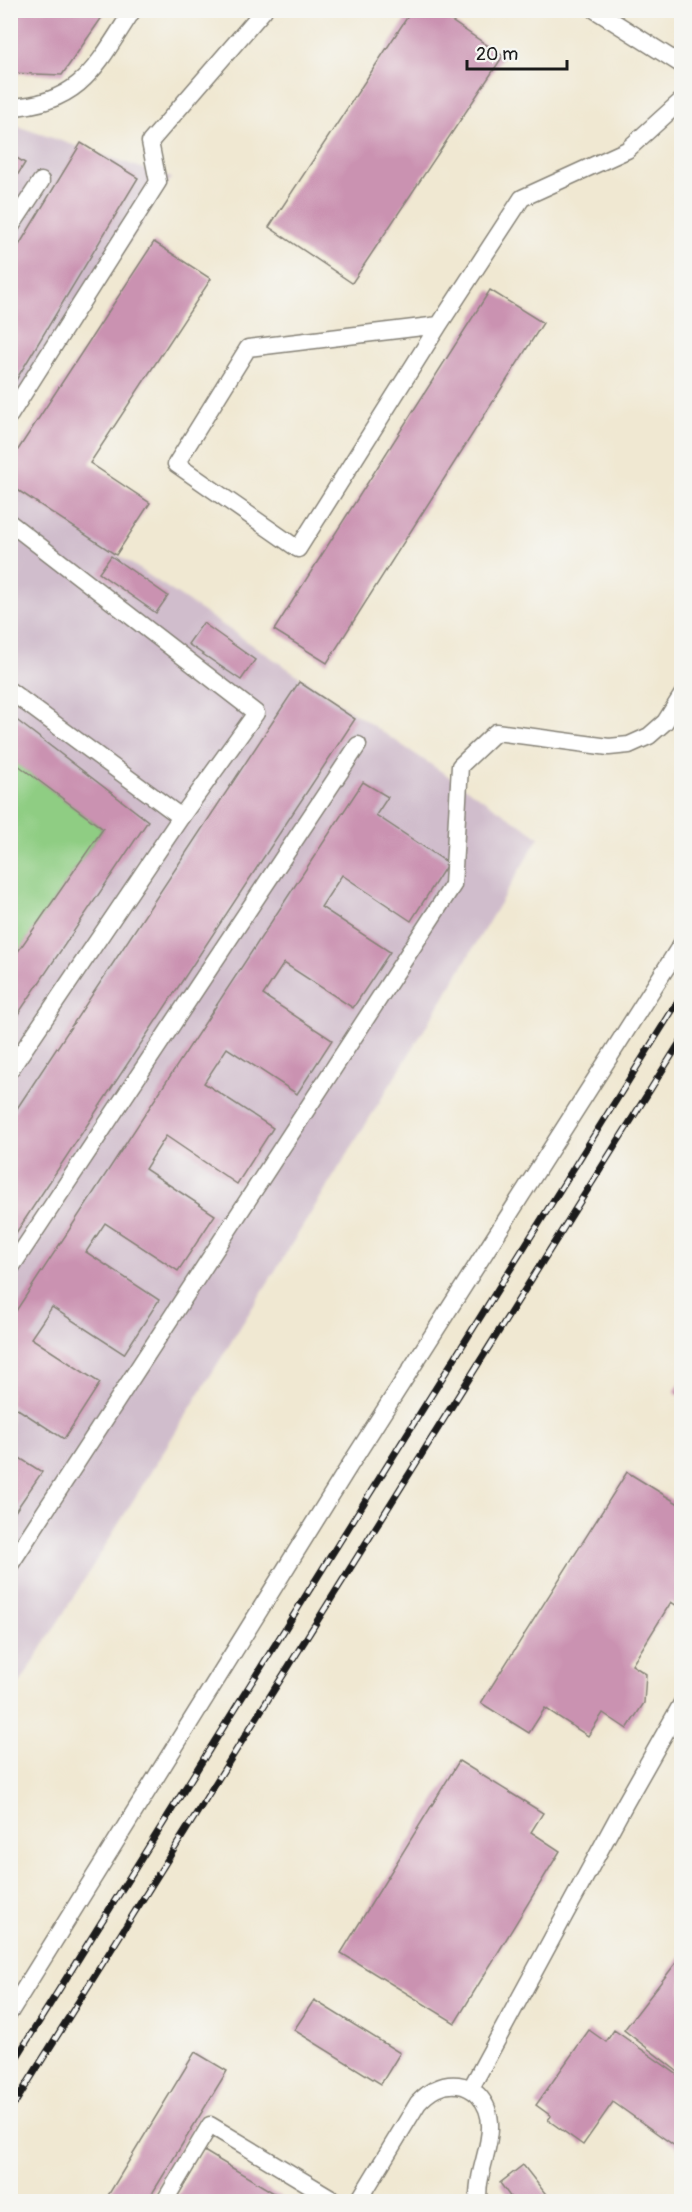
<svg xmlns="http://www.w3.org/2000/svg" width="692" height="2212" viewBox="0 0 692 2212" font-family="Pangolin,sans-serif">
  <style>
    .industrial { fill: #d0bdcc }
    .green { fill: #8fcd83; stroke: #567450; stroke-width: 1.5 }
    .building { fill: #ca92b1 }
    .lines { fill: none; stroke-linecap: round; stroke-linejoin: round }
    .service-casing { stroke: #868277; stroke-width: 19 }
    .service { stroke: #fff; stroke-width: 16 }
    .rail-casing { stroke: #1c1c1c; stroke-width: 7 }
    .rail { stroke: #f6f6f2; stroke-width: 4.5; stroke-dasharray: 14; stroke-linecap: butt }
  </style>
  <rect width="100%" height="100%" fill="#f6f6f2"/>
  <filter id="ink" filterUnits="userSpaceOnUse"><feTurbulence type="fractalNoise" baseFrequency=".0167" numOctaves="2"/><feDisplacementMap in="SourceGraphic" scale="12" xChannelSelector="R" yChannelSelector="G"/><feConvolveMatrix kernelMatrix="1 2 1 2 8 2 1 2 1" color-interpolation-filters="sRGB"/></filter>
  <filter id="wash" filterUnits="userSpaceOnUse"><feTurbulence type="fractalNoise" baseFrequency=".008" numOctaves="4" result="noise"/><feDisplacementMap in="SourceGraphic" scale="24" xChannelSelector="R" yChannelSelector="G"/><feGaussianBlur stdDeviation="1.35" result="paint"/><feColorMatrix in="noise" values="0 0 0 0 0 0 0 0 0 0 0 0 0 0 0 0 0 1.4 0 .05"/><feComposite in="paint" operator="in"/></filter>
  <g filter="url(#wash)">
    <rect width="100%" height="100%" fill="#f0e8d2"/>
    <!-- industrial -->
    <g class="industrial">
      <polygon points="11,124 171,178 11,426"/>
      <polygon points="11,483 539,837 437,1009 11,1698"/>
    </g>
    <!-- green -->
    <polygon class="green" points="11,759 103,829 11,963"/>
    <g id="blocks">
      <!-- building -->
      <g class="building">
        <polygon points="10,10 107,10 62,75 10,73"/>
        <polygon points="412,10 435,10 503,56 352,283 269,227"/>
        <polygon points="81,143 138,178 10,390 10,260"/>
        <polygon points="10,154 25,163 10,187"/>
        <polygon points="154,242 211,279 90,463 150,503 116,555 10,485 10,462"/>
        <polygon points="490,290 543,323 327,663 274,630"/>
        <polygon points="111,556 168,596 156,613 99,573"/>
        <polygon points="203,623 255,660 241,680 188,644"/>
        <polygon points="299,682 355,719 10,1242 10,1119"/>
        <polygon points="10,715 148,821 10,1026 10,963 103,829 10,759"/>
        <polygon points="363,782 388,797 376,815 448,863 411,921 342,875 321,907 390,952 353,1008 284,963 263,995 332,1040 297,1094 227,1048 204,1083 273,1128 237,1184 166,1136 145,1169 215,1215 178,1271 105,1223 86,1252 159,1300 124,1354 52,1307 31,1338 100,1383 64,1439 10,1404 10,1320"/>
        <polygon points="682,1380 682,1397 674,1392"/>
        <polygon points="10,1452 42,1472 10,1519"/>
        <polygon points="627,1472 682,1506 682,1609 671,1602 632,1665 646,1674 644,1703 627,1729 603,1713 588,1736 545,1708 529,1733 481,1703"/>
        <polygon points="459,1761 543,1813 531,1832 560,1851 455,2023 341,1953"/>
        <polygon points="682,1955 682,2075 624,2030"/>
        <polygon points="314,2000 400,2053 381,2084 294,2030"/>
        <polygon points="589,2030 606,2042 614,2030 682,2078 682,2151 613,2102 583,2145 548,2120 551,2116 536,2105"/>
        <polygon points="195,2052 227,2071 147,2202 104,2202"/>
        <polygon points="204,2151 289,2202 174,2202"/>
        <polygon points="523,2165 552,2202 514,2202 500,2183"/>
      </g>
    </g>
  </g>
  <g filter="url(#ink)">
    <use href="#blocks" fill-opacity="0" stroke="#868277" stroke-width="1.5"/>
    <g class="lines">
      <defs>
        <g id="service">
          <polyline points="595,10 682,65"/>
          <path d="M 10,107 C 82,104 98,63 133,10"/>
          <polyline points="10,228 41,181"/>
          <polyline points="439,325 248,348 176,464 298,549 439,325 522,198 627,150 682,100"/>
          <polyline points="10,415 158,182 150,142 264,10"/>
          <polyline points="10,523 256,713 181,817"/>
          <polyline points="10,691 181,817 10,1070"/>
          <polyline points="10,1269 358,745"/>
          <polyline points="10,1565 453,885 460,766 496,732 609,747 629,745 649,736 665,722 682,695"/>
          <polyline points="10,2012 353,1460 682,943"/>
          <polyline points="471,2088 626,1802 682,1703"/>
          <polyline points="164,2202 210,2125 338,2202"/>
          <path d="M 358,2202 L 418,2103 C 429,2091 441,2083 458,2085 C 467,2086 472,2089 478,2095 C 501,2119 485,2151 480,2178 C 478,2186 478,2194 478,2202"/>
        </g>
      </defs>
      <!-- service casing -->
      <use href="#service" class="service-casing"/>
      <!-- service -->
      <use href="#service" class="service"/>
      <defs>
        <g id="rail">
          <polyline points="10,2068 682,995"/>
          <polyline points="10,2111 682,1039"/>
        </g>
      </defs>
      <!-- rail casing -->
      <use href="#rail" class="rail-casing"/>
      <!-- rail -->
      <use href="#rail" class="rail"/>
    </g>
  </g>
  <!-- margin -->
  <rect width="692" height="2212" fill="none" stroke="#f6f6f2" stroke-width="36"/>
  <!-- scale -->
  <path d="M467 60v9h100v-9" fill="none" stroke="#1c1c1c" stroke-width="3"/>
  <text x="476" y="60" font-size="18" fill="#1c1c1c" stroke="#f6f6f2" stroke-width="4.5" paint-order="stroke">20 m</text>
</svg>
